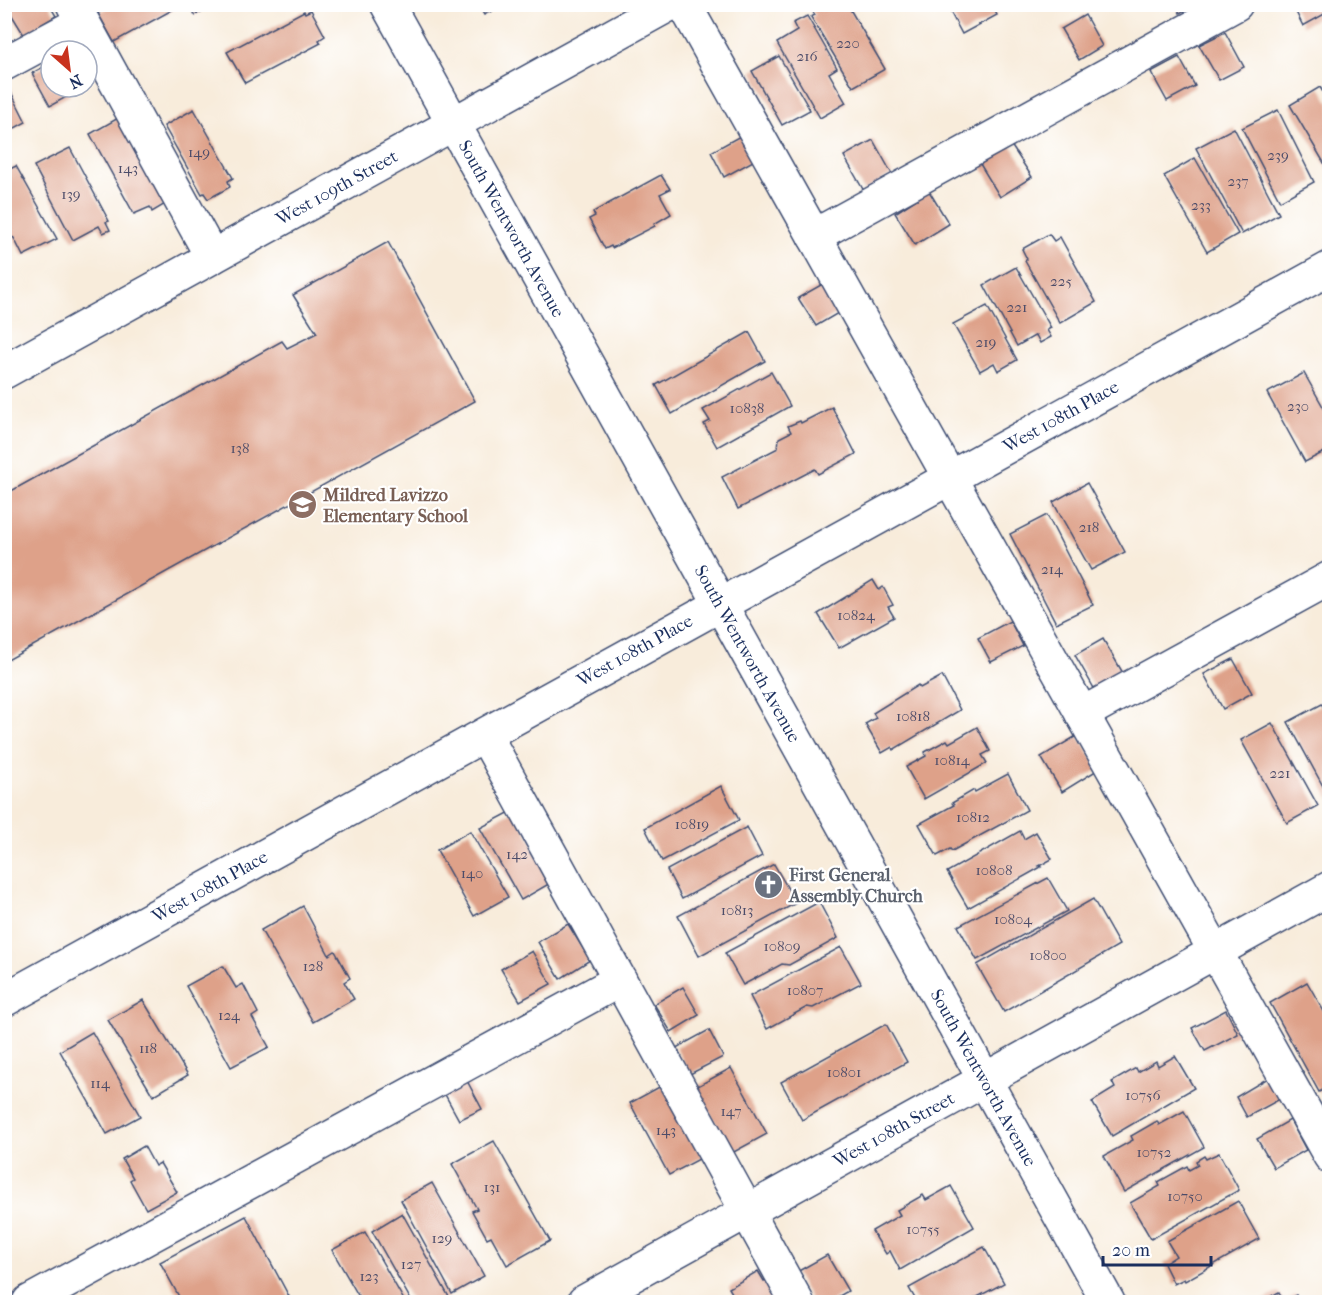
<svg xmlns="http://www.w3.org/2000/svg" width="1334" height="1307" viewBox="0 0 1334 1307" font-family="'IM FELL French Canon',serif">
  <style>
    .building { fill: #dea189 }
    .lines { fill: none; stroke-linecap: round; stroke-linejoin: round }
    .minor-casing { stroke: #3c4b71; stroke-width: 36 }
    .minor { stroke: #fff; stroke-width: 33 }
    .labels { text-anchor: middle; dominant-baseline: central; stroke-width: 4.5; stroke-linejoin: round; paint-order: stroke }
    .number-label { font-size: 15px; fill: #4c4c69 }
    .street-label { font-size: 18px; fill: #1b2f5e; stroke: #fff }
    .education-label { font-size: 18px; font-weight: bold; fill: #785e54; stroke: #fff; text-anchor: start }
    .worship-label { font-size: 18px; font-weight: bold; fill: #5b616d; stroke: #fff; text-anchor: start }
  </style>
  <rect width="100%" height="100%" fill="#fff"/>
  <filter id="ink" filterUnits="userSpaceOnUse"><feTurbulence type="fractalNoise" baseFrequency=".0167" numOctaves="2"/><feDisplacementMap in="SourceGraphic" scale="12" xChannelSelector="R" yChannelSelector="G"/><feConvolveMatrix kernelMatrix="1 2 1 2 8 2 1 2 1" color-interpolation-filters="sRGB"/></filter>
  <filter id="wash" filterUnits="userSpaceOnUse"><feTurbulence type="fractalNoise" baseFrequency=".008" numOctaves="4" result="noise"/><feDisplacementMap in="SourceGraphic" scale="24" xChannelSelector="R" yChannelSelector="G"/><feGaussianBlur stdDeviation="1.35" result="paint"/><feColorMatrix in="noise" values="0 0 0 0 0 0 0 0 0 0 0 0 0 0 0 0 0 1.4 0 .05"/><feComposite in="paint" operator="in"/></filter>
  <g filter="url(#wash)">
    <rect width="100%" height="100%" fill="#f8ecdb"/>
    <g id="blocks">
      <!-- building -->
      <g class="building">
        <polygon points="5,4 49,4 56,16 24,35"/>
        <polygon points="113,4 171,4 174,9 114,42 98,13"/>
        <polygon points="189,4 215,4 195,15"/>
        <polygon points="819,4 847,4 885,69 853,87 811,17 815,15 811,9"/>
        <polygon points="946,4 991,4 997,15 962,34"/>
        <polygon points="1175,4 1195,4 1180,13"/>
        <polygon points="1292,4 1327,4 1330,11 1303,26"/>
        <polygon points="478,5 503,5 484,15"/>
        <polygon points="311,10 325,36 319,40 321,43 245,83 227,52 304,11 305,13"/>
        <polygon points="1085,15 1102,46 1079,60 1061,29"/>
        <polygon points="807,16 837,68 829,73 846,103 820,118 777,43 797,31 793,23"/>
        <polygon points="1225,32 1244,67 1219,80 1199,45"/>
        <polygon points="779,56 810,110 782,125 752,71"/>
        <polygon points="1179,57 1195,86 1167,101 1151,72"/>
        <polygon points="51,63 51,87 66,87 70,95 50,106 32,73"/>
        <polygon points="1320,87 1330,104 1330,173 1290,105"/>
        <polygon points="10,90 26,122 4,134 4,94"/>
        <polygon points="194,109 233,178 228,181 230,187 208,199 204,193 202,194 164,126"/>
        <polygon points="1278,110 1314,182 1280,201 1242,128"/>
        <polygon points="120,117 167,203 152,212 150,207 134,214 90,134"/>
        <polygon points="1234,128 1279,214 1242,234 1196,148"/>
        <polygon points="742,135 755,160 724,177 711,152"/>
        <polygon points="873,140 892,174 864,191 844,156"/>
        <polygon points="1011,145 1032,177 1000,197 980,164"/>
        <polygon points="70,148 109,221 106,222 110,230 103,233 99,226 73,240 34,166"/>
        <polygon points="1195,158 1238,234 1207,252 1164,176"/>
        <polygon points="16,166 57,239 23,256 14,238 4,233 4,172"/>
        <polygon points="661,175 670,189 660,194 671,214 654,224 655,226 612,248 611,246 605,249 589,219 595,216 593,212"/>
        <polygon points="929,191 949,224 915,245 895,213"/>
        <polygon points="1049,234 1054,241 1060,237 1096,302 1060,323 1025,261 1027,259 1022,249"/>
        <polygon points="388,242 475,401 4,662 4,495 282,341 287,348 317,333 293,295"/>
        <polygon points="1016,267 1051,328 1047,330 1051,337 1040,343 1036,335 1017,346 984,285"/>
        <polygon points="828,281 845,309 816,326 798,298"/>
        <polygon points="987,306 1017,360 998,371 994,363 980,371 953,324"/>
        <polygon points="749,332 765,361 672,414 656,385"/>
        <polygon points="771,372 790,406 717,447 704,424 710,421 703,410"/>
        <polygon points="1304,373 1330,419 1330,449 1305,462 1267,393"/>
        <polygon points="832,407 856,454 818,474 815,469 738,509 722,477 778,448 779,438 791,432 788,426 800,421 801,423"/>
        <polygon points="1087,483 1125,552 1091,570 1053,502"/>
        <polygon points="1047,515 1093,605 1056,623 1010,534"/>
        <polygon points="873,580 879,590 883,587 893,605 888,607 894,617 839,648 818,614"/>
        <polygon points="1010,621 1023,646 991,662 978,638"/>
        <polygon points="1103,639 1123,673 1095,690 1075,655"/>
        <polygon points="1233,659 1252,693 1223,709 1204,674"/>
        <polygon points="942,676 960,710 893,750 892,747 882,753 865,724 876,718 873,713 918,685 920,688"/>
        <polygon points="1322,704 1330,719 1330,799 1288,722"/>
        <polygon points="1272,723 1318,806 1287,823 1241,740"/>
        <polygon points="977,727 990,751 982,755 987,763 924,799 906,767 926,756 925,752 947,740 949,743"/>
        <polygon points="1078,735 1099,769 1062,792 1041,757"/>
        <polygon points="1008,774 1027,810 952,851 950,849 937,856 919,824 954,805 952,803 974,790 975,792"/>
        <polygon points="721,786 739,820 662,861 645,828"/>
        <polygon points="514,810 554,881 521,900 480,828"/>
        <polygon points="747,827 762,856 682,899 667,870"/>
        <polygon points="470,831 508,897 474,916 437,850"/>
        <polygon points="1020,831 1024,839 1036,832 1052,859 1039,866 1041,867 968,908 947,872"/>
        <polygon points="774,864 796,903 699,956 678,916"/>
        <polygon points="1048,878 1067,911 977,960 958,926"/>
        <polygon points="1093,899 1119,945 1004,1012 977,965"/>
        <polygon points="819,902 838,938 789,965 782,964 743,985 725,953"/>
        <polygon points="303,906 329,955 335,951 350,978 344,982 354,999 313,1022 261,930"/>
        <polygon points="568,924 590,960 560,979 538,942"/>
        <polygon points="841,947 861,983 813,1008 807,1007 767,1029 750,996"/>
        <polygon points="532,951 551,984 520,1001 501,969"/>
        <polygon points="223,966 236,988 243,984 258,1013 252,1017 269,1047 231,1067 186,986"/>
        <polygon points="1307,982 1330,1022 1330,1086 1319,1092 1270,1003"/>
        <polygon points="683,987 699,1015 671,1032 654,1004"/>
        <polygon points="143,1000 188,1075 153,1096 108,1020"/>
        <polygon points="1226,1010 1238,1034 1205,1051 1192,1028"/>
        <polygon points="886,1024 907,1062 802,1120 781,1082"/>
        <polygon points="709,1030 723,1057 690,1074 676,1048"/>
        <polygon points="92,1032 140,1116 107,1134 60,1051"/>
        <polygon points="1175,1056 1194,1088 1112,1136 1092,1102 1115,1088 1112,1082 1136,1068 1138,1072 1156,1061 1158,1066"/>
        <polygon points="731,1068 767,1134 732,1153 696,1087"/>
        <polygon points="465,1077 482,1109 459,1120 442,1089"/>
        <polygon points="1268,1078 1280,1099 1247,1117 1236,1097"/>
        <polygon points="663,1085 703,1157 669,1175 630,1103"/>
        <polygon points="1184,1111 1204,1147 1124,1192 1104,1156 1133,1140 1131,1136 1157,1121 1159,1125"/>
        <polygon points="1290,1120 1306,1150 1274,1168 1257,1139"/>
        <polygon points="494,1141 550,1241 507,1265 491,1236 487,1238 472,1211 477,1209 452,1164"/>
        <polygon points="144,1146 155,1166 160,1163 177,1192 146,1209 130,1180 133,1178 122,1159"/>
        <polygon points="1219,1153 1239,1190 1151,1239 1130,1203 1160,1186 1158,1182 1187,1166 1189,1170 1198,1165 1196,1161 1204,1156 1206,1159"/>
        <polygon points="432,1183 484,1276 452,1294 401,1200"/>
        <polygon points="951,1186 974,1227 900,1270 890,1251 886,1254 872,1231 900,1215 897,1210 923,1195 926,1200"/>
        <polygon points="1238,1201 1259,1239 1185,1281 1184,1279 1174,1284 1164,1264 1176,1256 1167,1241"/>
        <polygon points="402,1213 449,1297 439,1302 412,1302 372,1231"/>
        <polygon points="246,1216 292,1302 182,1302 160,1262"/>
        <polygon points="365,1232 405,1302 362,1302 332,1250"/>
        <polygon points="984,1247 1004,1283 968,1302 917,1302 909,1288"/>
        <polygon points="827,1255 848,1291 829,1302 812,1302 795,1273"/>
        <polygon points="758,1271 764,1281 766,1280 780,1302 735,1302 733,1299 735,1298 729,1288"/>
        <polygon points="1279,1292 1284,1301 1296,1295 1300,1302 1260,1302"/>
      </g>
    </g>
  </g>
  <g filter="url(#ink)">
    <use href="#blocks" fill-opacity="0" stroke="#3c4b71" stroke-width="1.5"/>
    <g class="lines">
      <defs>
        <g id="minor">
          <polyline points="73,4 212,257"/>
          <polyline points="387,4 1108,1302"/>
          <polyline points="684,4 1330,1156"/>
          <polyline points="4,64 82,22"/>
          <polyline points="814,236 1236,4"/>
          <polyline points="4,372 670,4"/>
          <polyline points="1082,714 1330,578"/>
          <polyline points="485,735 797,1302"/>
          <polyline points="4,1000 1330,268"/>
          <polyline points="29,1302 620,980"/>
          <polyline points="584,1302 1330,888"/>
        </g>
      </defs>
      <!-- minor casing -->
      <use href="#minor" class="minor-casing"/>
      <!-- minor -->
      <use href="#minor" class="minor"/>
    </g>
  </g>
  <!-- icons -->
  <defs>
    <symbol id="school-disc" viewBox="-11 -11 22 22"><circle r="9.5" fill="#8d6e63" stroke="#fff"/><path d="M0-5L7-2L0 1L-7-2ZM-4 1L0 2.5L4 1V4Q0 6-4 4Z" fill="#fff"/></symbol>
    <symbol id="church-disc" viewBox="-11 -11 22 22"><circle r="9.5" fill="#6b7280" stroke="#fff"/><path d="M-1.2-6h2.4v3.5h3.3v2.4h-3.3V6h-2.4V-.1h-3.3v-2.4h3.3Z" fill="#fff"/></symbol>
  </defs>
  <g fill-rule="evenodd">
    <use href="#school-disc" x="286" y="488" width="33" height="33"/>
    <use href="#church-disc" x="752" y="868" width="33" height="33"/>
  </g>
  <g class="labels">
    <!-- number labels -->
    <g class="number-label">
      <text x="848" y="43">220</text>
      <text x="807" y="56">216</text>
      <text x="199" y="152">149</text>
      <text x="1278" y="155">239</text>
      <text x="128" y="168">143</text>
      <text x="1238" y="181">237</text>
      <text x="71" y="194">139</text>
      <text x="1201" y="205">233</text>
      <text x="1061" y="281">225</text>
      <text x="1017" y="307">221</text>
      <text x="986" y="342">219</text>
      <text x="1298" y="406">230</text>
      <text x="747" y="408">10838</text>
      <text x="240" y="448">138</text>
      <text x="1089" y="527">218</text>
      <text x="1052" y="569">214</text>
      <text x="856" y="615">10824</text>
      <text x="913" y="716">10818</text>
      <text x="952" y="760">10814</text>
      <text x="1280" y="773">221</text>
      <text x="973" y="817">10812</text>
      <text x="692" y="824">10819</text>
      <text x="517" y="854">142</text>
      <text x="994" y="870">10808</text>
      <text x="472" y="873">140</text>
      <text x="737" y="910">10813</text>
      <text x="1013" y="919">10804</text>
      <text x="782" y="946">10809</text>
      <text x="1048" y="955">10800</text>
      <text x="313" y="966">128</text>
      <text x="805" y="990">10807</text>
      <text x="229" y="1015">124</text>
      <text x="148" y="1048">118</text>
      <text x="844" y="1072">10801</text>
      <text x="100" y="1083">114</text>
      <text x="1143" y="1095">10756</text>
      <text x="731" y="1111">147</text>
      <text x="666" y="1130">143</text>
      <text x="1154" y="1152">10752</text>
      <text x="492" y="1187">131</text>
      <text x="1185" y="1196">10750</text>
      <text x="923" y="1229">10755</text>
      <text x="442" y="1238">129</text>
      <text x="411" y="1264">127</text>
      <text x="369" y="1276">123</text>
    </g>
    <!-- street labels -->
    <g class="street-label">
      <text transform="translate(337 188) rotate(-29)">West 109th Street</text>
      <text transform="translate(511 229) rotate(61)">South Wentworth Avenue</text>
      <text transform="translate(1061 417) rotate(-29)">West 108th Place</text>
      <text transform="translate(635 651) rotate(-29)">West 108th Place</text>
      <text transform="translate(747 654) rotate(61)">South Wentworth Avenue</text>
      <text transform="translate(210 887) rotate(-29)">West 108th Place</text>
      <text transform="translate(983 1078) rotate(61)">South Wentworth Avenue</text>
      <text transform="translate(894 1130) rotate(-29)">West 108th Street</text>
    </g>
    <!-- education labels -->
    <g class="education-label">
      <text x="323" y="495">Mildred Lavizzo<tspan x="323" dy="21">Elementary School</tspan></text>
    </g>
    <!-- worship labels -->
    <g class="worship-label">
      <text x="789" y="875">First General<tspan x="789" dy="21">Assembly Church</tspan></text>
    </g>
  </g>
  <!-- margin -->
  <rect width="1334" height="1307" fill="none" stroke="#fff" stroke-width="24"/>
  <!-- north arrow -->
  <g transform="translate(69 69) rotate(152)"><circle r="28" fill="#ffffff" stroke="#a4acbf" stroke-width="1.5"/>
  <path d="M0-4.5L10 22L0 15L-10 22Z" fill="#c8321e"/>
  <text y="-9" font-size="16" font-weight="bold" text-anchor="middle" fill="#1b2f5e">N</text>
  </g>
  <!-- scale -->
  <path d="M1103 1256v9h108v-9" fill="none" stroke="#1b2f5e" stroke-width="3"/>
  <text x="1112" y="1256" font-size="18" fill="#1b2f5e" stroke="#ffffff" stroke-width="4.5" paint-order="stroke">20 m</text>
</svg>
